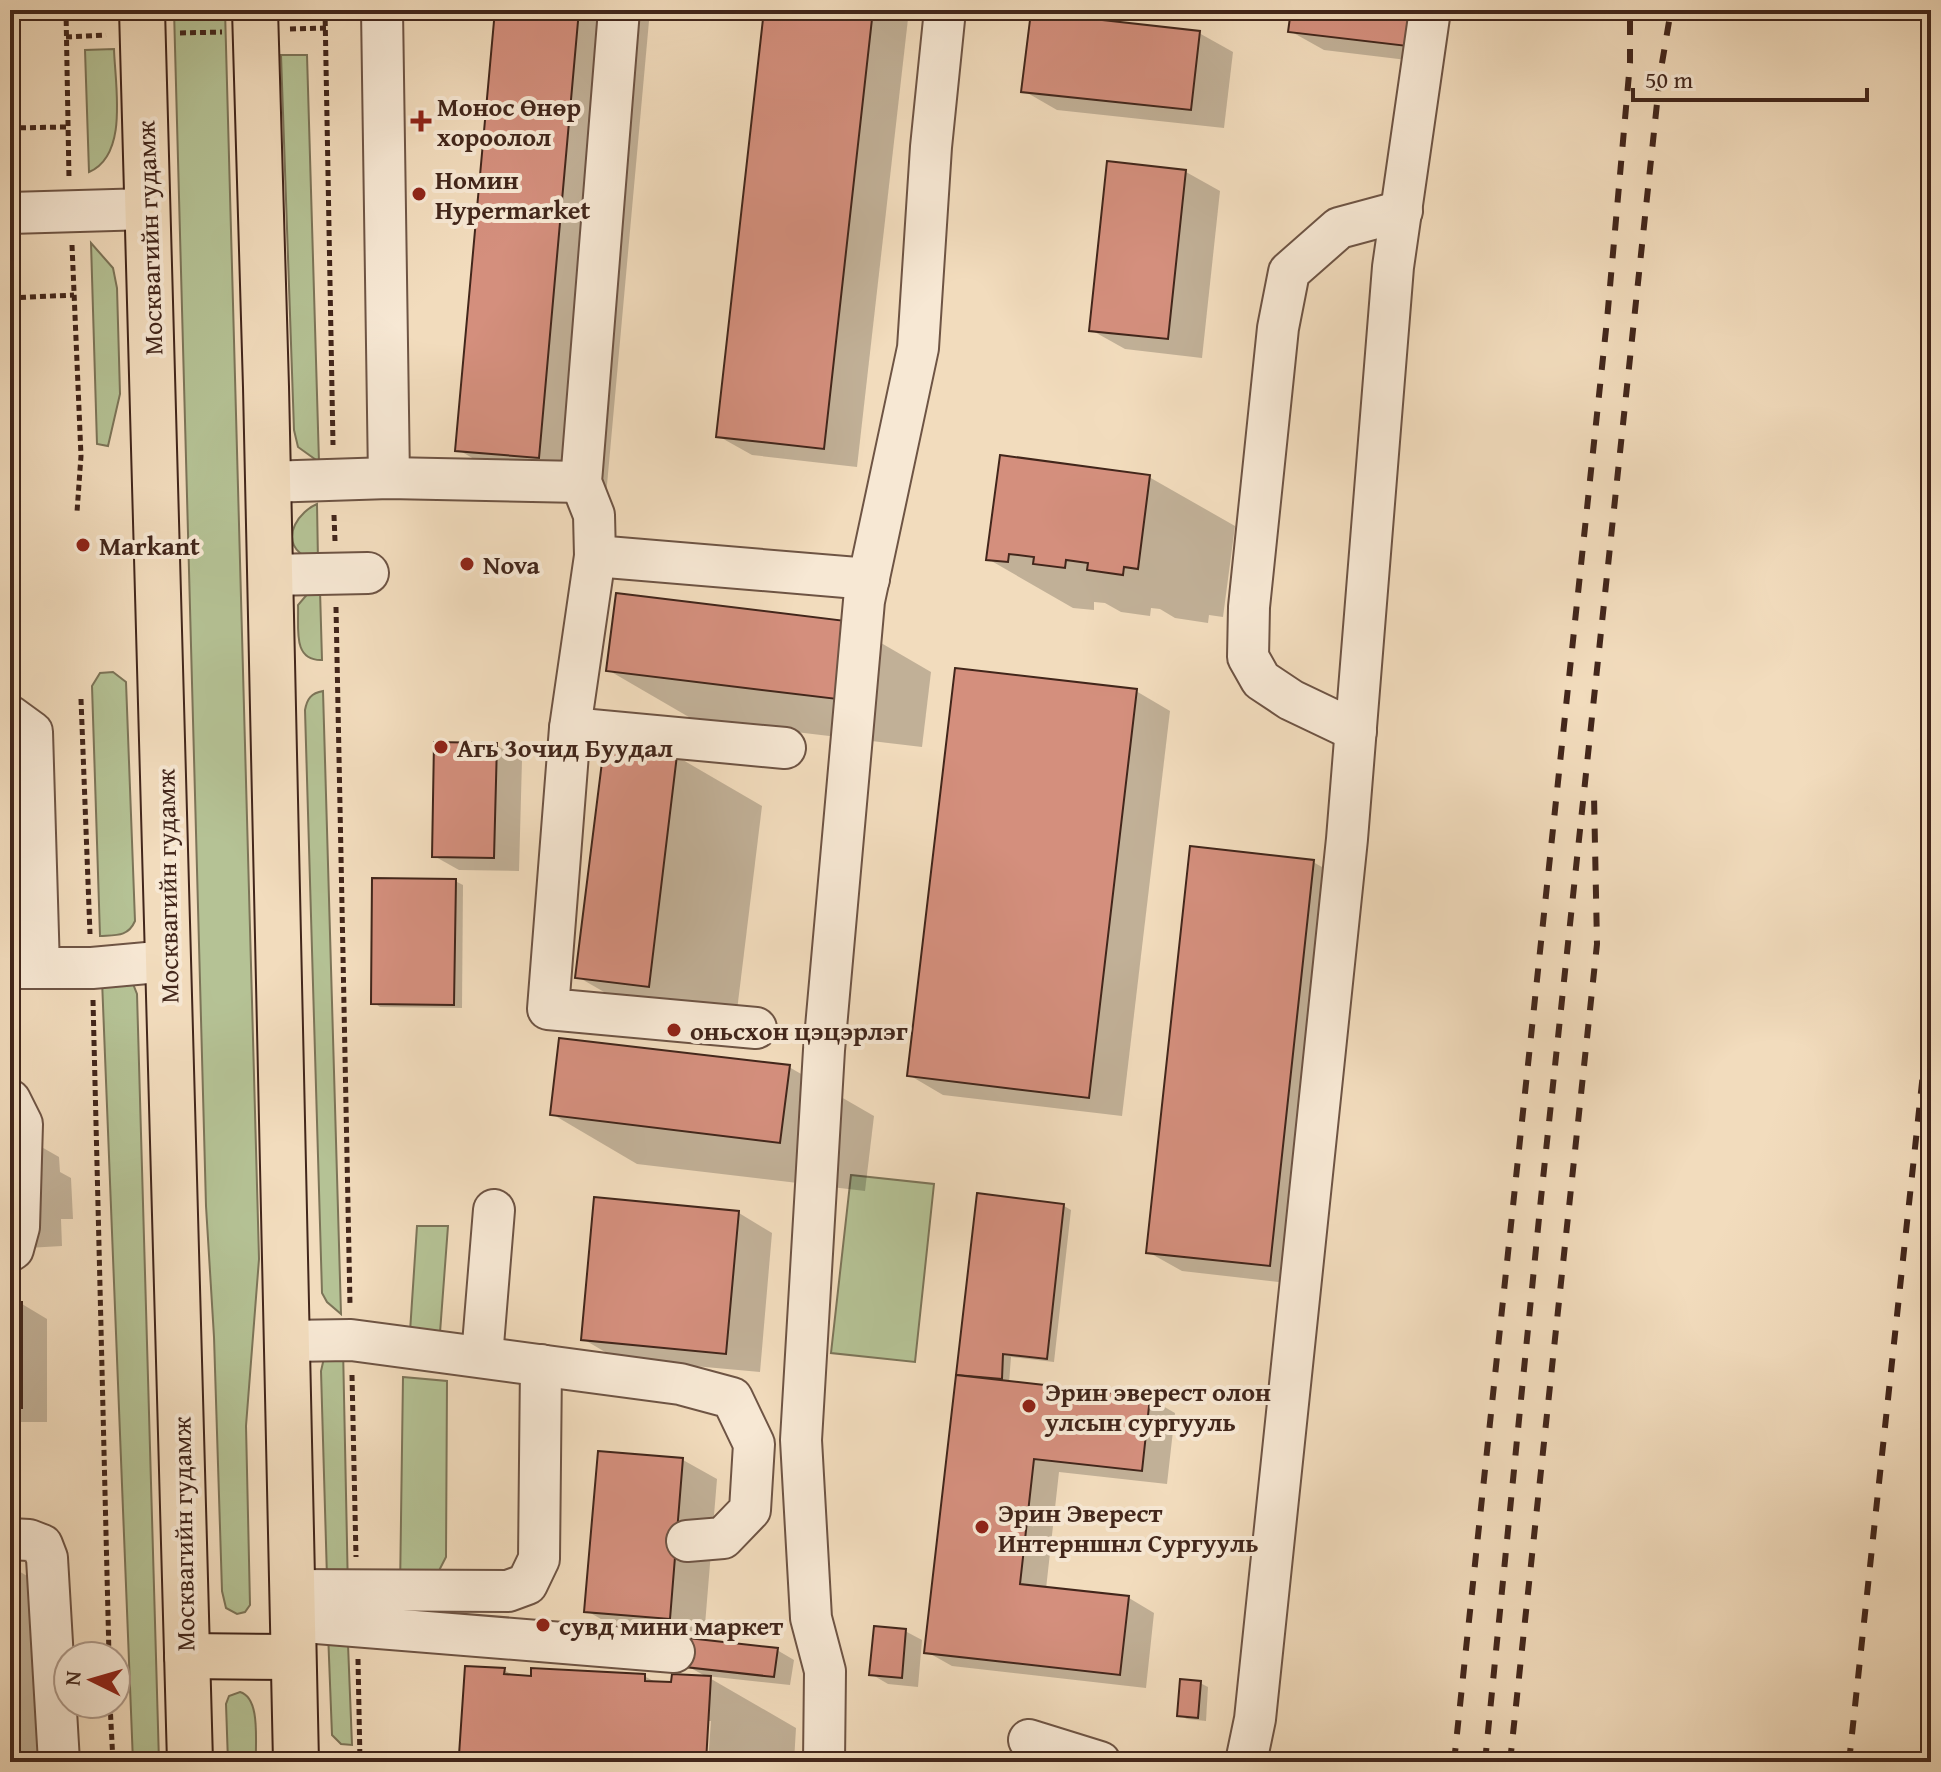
<svg xmlns="http://www.w3.org/2000/svg" width="1941" height="1772" viewBox="0 0 1941 1772" font-family="'Gentium Book Plus',serif">
  <style>
    .green { fill: #b5c295; stroke: #7c7458; stroke-width: 2 }
    .shadow { fill: #0003 }
    .building { fill: #d48f7d; stroke: #42261b; stroke-width: 2 }
    .lines { fill: none; stroke-linecap: round; stroke-linejoin: round }
    .minor-casing { stroke: #6e5444; stroke-width: 44 }
    .highway-casing { stroke: #42261b; stroke-width: 48 }
    .path { stroke: #42261b; stroke-width: 5; stroke-dasharray: 6 4; stroke-linecap: butt }
    .minor { stroke: #f7e8d4; stroke-width: 40 }
    .highway { stroke: #f2dcbd; stroke-width: 44 }
    .rail { stroke: #42261b; stroke-width: 6; stroke-dasharray: 14 14; stroke-linecap: butt }
    .poi-dot { fill: #8f2418; stroke: #f7e8d4; stroke-width: 3 }
    .labels { text-anchor: middle; dominant-baseline: central; stroke-width: 8; stroke-linejoin: round; paint-order: stroke }
    .poi-label { font-size: 26px; font-weight: bold; fill: #42261b; stroke: #f7e8d4; text-anchor: start }
    .street-label { font-size: 26px; fill: #42261b; stroke: #f7e8d4 }
  </style>
  <rect width="100%" height="100%" fill="#f2dcbd"/>
  <filter id="stains"><feTurbulence type="fractalNoise" baseFrequency=".0025" numOctaves="4"/><feColorMatrix values="0 0 0 0 .2 0 0 0 0 .09 0 0 0 0 .02 0 0 0 .5 -.17"/></filter>
  <radialGradient id="worn" r=".72"><stop offset=".6" stop-color="#630" stop-opacity="0"/><stop offset="1" stop-color="#630" stop-opacity=".3"/></radialGradient>
  <!-- green -->
  <g class="green">
    <polygon points="174,10 225,10 259,1259 246,1426 250,1605 245,1612 237,1614 226,1608 222,1591 214,1337 206,1206"/>
    <path d="M 114,49 C 115,85 129,155 89,172 L 85,50 Z"/>
    <polygon points="281,55 307,55 319,462 298,447 294,430"/>
    <polygon points="91,243 113,268 117,288 120,394 108,446 97,444"/>
    <path d="M 317,504 L 318,561 C 312,559 305,557 300,553 C 281,536 300,511 317,504 Z"/>
    <path d="M 320,590 L 322,660 C 292,661 299,628 298,605 L 310,591 Z"/>
    <path d="M 113,672 L 126,682 L 135,921 C 128,937 116,935 100,936 L 92,686 L 100,673 Z"/>
    <path d="M 323,691 L 341,1314 L 327,1302 L 322,1293 L 305,710 C 307,699 311,693 323,691 Z"/>
    <polygon points="102,980 133,984 137,994 159,1762 133,1762"/>
    <polygon points="851,1175 934,1184 915,1362 831,1353"/>
    <polygon points="417,1226 448,1226 439,1346 409,1347"/>
    <polygon points="343,1347 348,1592 327,1578 321,1371 324,1358"/>
    <polygon points="403,1377 447,1381 446,1557 429,1590 400,1591"/>
    <polygon points="347,1619 352,1745 341,1744 332,1735 328,1632"/>
    <path d="M 240,1692 C 261,1698 255,1742 256,1762 L 228,1762 L 226,1704 L 229,1696 Z"/>
  </g>
  <!-- shadow -->
  <g class="shadow">
    <polygon points="497,10 650,10 606,496 525,489 457,449"/>
    <polygon points="766,10 909,10 857,467 752,455 718,436"/>
    <polygon points="1293,10 1446,10 1440,64 1324,50 1290,31"/>
    <polygon points="1199,33 1233,52 1224,128 1057,110 1024,91"/>
    <polygon points="1109,163 1186,172 1220,191 1202,358 1125,349 1091,330"/>
    <polygon points="1149,477 1235,526 1223,617 1209,615 1208,623 1175,618 1160,609 1151,608 1150,616 1121,612 1105,603 1094,602 1094,610 1073,608 988,559"/>
    <polygon points="845,622 931,672 922,747 694,720 608,670"/>
    <polygon points="1136,691 1170,711 1122,1116 943,1095 909,1075"/>
    <polygon points="496,745 522,760 519,871 459,870 434,856"/>
    <polygon points="676,756 762,806 734,1035 663,1026 578,977"/>
    <polygon points="1313,862 1347,881 1304,1285 1182,1271 1148,1252"/>
    <polygon points="455,881 463,885 462,1008 380,1007 373,1002"/>
    <polygon points="10,986 17,990 16,1045 10,1044"/>
    <polygon points="789,1067 874,1116 865,1191 637,1164 552,1114"/>
    <polygon points="10,1129 59,1157 60,1172 71,1178 73,1219 61,1219 62,1246 10,1249"/>
    <polygon points="1064,1206 1071,1210 1054,1362 1011,1357 1009,1383 1149,1398 1175,1413 1167,1484 1059,1472 1046,1589 1129,1598 1154,1613 1146,1688 952,1666 927,1652 958,1375"/>
    <polygon points="739,1213 772,1233 760,1372 617,1359 583,1339"/>
    <polygon points="10,1304 22,1304 47,1319 47,1422 10,1422"/>
    <polygon points="683,1460 717,1479 704,1637 620,1630 587,1611"/>
    <polygon points="10,1470 21,1476 19,1529 10,1528"/>
    <polygon points="10,1566 46,1587 50,1762 10,1762"/>
    <polygon points="905,1631 922,1640 918,1687 888,1684 871,1674"/>
    <polygon points="777,1650 794,1660 790,1685 706,1676 796,1728 794,1762 708,1762 711,1721 707,1721 704,1762 476,1762 462,1754 504,1670 516,1677 644,1676 657,1683 673,1684 709,1678 687,1666"/>
    <polygon points="1200,1683 1208,1687 1206,1721 1187,1719 1179,1715"/>
  </g>
  <!-- building -->
  <g class="building">
    <polygon points="495,10 579,10 539,458 455,451"/>
    <polygon points="764,10 873,10 824,449 716,437"/>
    <polygon points="1291,10 1411,10 1407,46 1288,32"/>
    <polygon points="1031,12 1200,31 1191,110 1021,92"/>
    <polygon points="1107,161 1186,170 1168,339 1089,331"/>
    <polygon points="1000,455 1150,475 1138,569 1124,567 1123,575 1087,570 1088,563 1066,560 1065,568 1033,564 1034,557 1009,554 1008,562 986,560"/>
    <polygon points="616,593 846,621 837,699 606,671"/>
    <polygon points="955,668 1137,689 1089,1098 907,1076"/>
    <polygon points="434,742 497,743 494,858 432,857"/>
    <polygon points="604,746 677,755 649,987 575,978"/>
    <polygon points="1190,846 1314,860 1270,1266 1146,1253"/>
    <polygon points="372,878 456,879 454,1005 371,1004"/>
    <polygon points="559,1038 790,1065 780,1143 550,1115"/>
    <polygon points="977,1193 1064,1204 1047,1359 1003,1354 1002,1379 956,1375"/>
    <polygon points="594,1197 739,1211 726,1354 581,1340"/>
    <rect x="10" y="1302" width="12" height="106"/>
    <polygon points="956,1375 1150,1397 1142,1471 1034,1459 1020,1584 1129,1596 1120,1675 924,1653"/>
    <polygon points="598,1451 683,1458 670,1619 584,1612"/>
    <polygon points="874,1626 906,1629 902,1678 869,1675"/>
    <polygon points="688,1638 778,1648 774,1677 685,1667"/>
    <polygon points="465,1666 505,1668 504,1674 531,1676 531,1668 645,1674 645,1681 671,1682 672,1674 711,1676 706,1762 582,1762 459,1755"/>
    <polygon points="1180,1679 1201,1681 1198,1718 1177,1716"/>
  </g>
  <g class="lines">
    <defs>
      <g id="minor">
        <polyline points="382,10 389,478"/>
        <polyline points="619,10 581,482 594,515 595,556 869,579"/>
        <polyline points="10,213 148,209"/>
        <polyline points="267,482 389,478 581,482"/>
        <polyline points="595,556 570,728 548,1009 756,1028"/>
        <polyline points="269,575 368,573"/>
        <polyline points="10,716 32,732 39,968"/>
        <polyline points="570,728 785,748"/>
        <polyline points="1356,731 1291,700 1261,680 1248,657 1249,607 1278,328 1289,272 1339,228 1402,211"/>
        <polyline points="10,968 92,968 169,961"/>
        <polyline points="10,1100 22,1124 19,1227 13,1249 10,1251"/>
        <polyline points="287,1341 351,1340 680,1384 732,1398 754,1444 750,1510 723,1538 687,1541"/>
        <polyline points="482,1357 494,1210"/>
        <polyline points="10,1539 29,1540 42,1545 47,1558 59,1762"/>
        <polyline points="292,1590 508,1591 527,1584 539,1559 541,1365"/>
        <polyline points="292,1621 674,1652"/>
        <polyline points="1029,1740 1100,1762"/>
        <polyline points="824,1762 825,1671 811,1618 801,1440 824,1050 864,601 918,348 931,147 945,10"/>
        <polyline points="1246,1762 1255,1719 1347,839 1393,267 1430,10"/>
      </g>
      <g id="highway">
        <polyline points="142,10 190,1762"/>
        <polyline points="255,10 266,387 296,1762"/>
        <polyline points="187,1656 293,1657"/>
      </g>
    </defs>
    <!-- minor casing -->
    <use href="#minor" class="minor-casing"/>
    <!-- highway casing -->
    <use href="#highway" class="highway-casing"/>
    <!-- path -->
    <g class="path">
      <polyline points="66,10 69,179"/>
      <polyline points="325,10 333,445"/>
      <polyline points="290,29 326,28"/>
      <polyline points="180,33 222,32"/>
      <polyline points="66,37 106,35"/>
      <polyline points="10,128 67,127"/>
      <polyline points="72,245 81,456 77,512"/>
      <polyline points="10,298 74,295"/>
      <polyline points="334,515 335,541"/>
      <polyline points="336,607 350,1305"/>
      <polyline points="81,699 90,934"/>
      <polyline points="93,1000 109,1656"/>
      <polyline points="352,1375 356,1557"/>
      <polyline points="358,1659 360,1762"/>
      <polyline points="110,1704 113,1762"/>
    </g>
    <!-- minor -->
    <use href="#minor" class="minor"/>
    <!-- highway -->
    <use href="#highway" class="highway"/>
    <!-- rail -->
    <g class="rail">
      <polyline points="1454,1762 1607,320 1630,63 1630,10"/>
      <polyline points="1485,1762 1541,1198 1660,75 1671,10"/>
      <polyline points="1510,1762 1597,944 1594,796"/>
      <polyline points="1849,1762 1931,999"/>
    </g>
  </g>
  <!-- markers -->
  <g class="poi-dot">
    <path d="M417 109h8v8h8v8h-8v8h-8v-8h-8v-8h8z"/>
    <circle cx="419" cy="194" r="8"/>
    <circle cx="83" cy="545" r="8"/>
    <circle cx="467" cy="564" r="8"/>
    <circle cx="441" cy="747" r="8"/>
    <circle cx="674" cy="1030" r="8"/>
    <circle cx="1029" cy="1406" r="8"/>
    <circle cx="982" cy="1527" r="8"/>
    <circle cx="543" cy="1625" r="8"/>
  </g>
  <g class="labels">
    <!-- poi labels -->
    <g class="poi-label">
      <text x="437" y="106">Монос Өнөр<tspan x="437" dy="30">хороолол</tspan></text>
      <text x="435" y="179">Номин<tspan x="435" dy="30">Hyрermarket</tspan></text>
      <text x="99" y="545">Markant</text>
      <text x="483" y="564">Nova</text>
      <text x="457" y="747">Агь 3очид Буудал</text>
      <text x="690" y="1030">оньсхон цэцэрлэг</text>
      <text x="1045" y="1391">Эрин эверест олон<tspan x="1045" dy="30">улсын сургууль</tspan></text>
      <text x="998" y="1512">Эрин Эверест<tspan x="998" dy="30">Интерншнл Сургууль</tspan></text>
      <text x="559" y="1625">сувд мини маркет</text>
    </g>
    <!-- street labels -->
    <g class="street-label">
      <text transform="translate(149 238) rotate(-92)">Москвагийн гудамж</text>
      <text transform="translate(167 886) rotate(-91)">Москвагийн гудамж</text>
      <text transform="translate(183 1534) rotate(-91)">Москвагийн гудамж</text>
    </g>
  </g>
  <!-- margin -->
  <rect width="1941" height="1772" fill="none" stroke="#f2dcbd" stroke-width="40"/>
  <rect x="12" y="12" width="1917" height="1748" fill="none" stroke="#42261b" stroke-width="4"/>
  <rect x="20" y="20" width="1901" height="1732" fill="none" stroke="#42261b" stroke-width="2"/>
  <!-- north arrow -->
  <g transform="translate(92 1680) rotate(275)"><circle r="38" fill="#f7e8d4" stroke="#af9a8a" stroke-width="2"/>
  <path d="M0-6L14 30L0 20L-14 30Z" fill="#8f2418"/>
  <text y="-12" font-size="22" font-weight="bold" text-anchor="middle" fill="#42261b">N</text>
  </g>
  <!-- scale -->
  <path d="M1633 88v12h234v-12" fill="none" stroke="#42261b" stroke-width="4"/>
  <text x="1645" y="88" font-size="24" fill="#42261b" stroke="#f7e8d4" stroke-width="6" paint-order="stroke">50 m</text>
  <rect width="100%" height="100%" filter="url(#stains)"/>
  <rect width="100%" height="100%" fill="url(#worn)"/>
</svg>
